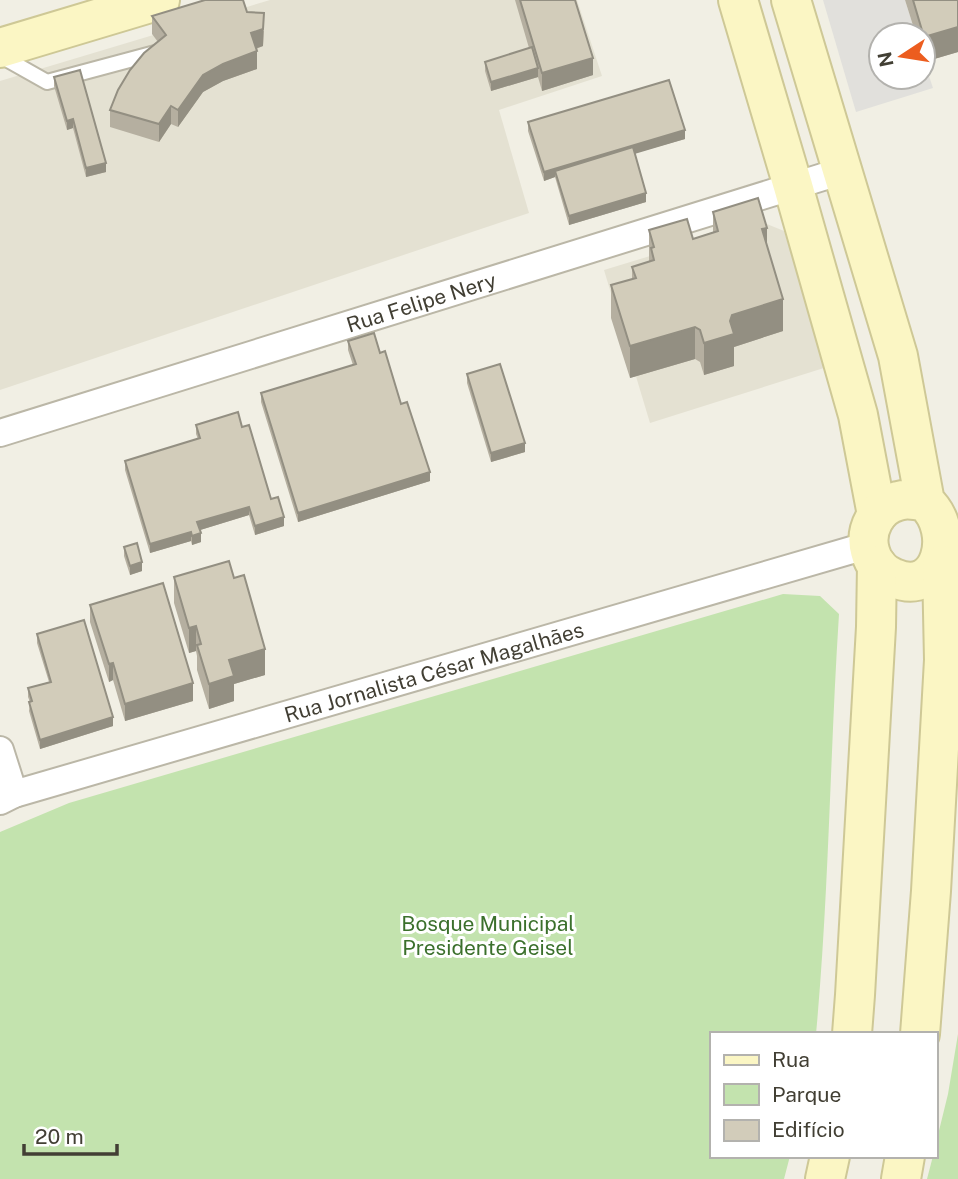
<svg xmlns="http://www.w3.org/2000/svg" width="958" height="1179" viewBox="0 0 958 1179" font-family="'Public Sans',sans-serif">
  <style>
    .residential { fill: #e4e1d2 }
    .green { fill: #c3e3ae }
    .parking { fill: #e1e0dc }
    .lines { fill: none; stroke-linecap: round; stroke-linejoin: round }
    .service-casing { stroke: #bbb7a7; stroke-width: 18 }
    .minor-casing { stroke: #bbb7a7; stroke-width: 30 }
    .secondary-casing { stroke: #cec896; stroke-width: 42 }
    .service { stroke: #fff; stroke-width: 14 }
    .minor { stroke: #fff; stroke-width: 26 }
    .secondary { stroke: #fbf6c4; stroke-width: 38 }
    .wall { fill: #b5afa0 }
    .shaded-wall { fill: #938f82 }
    .building { fill: #d2ccba; stroke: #938f82; stroke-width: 2 }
    .labels { text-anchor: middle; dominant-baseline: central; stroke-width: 6; stroke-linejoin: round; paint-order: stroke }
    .street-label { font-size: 21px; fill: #423f34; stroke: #fff }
    .park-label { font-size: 21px; fill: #3b702c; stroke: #fff }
  </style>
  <rect width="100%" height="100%" fill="#f1efe4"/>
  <!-- residential -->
  <g class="residential">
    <polygon points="270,0 577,0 602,76 499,110 529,213 0,390 0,81"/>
    <polygon points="762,222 784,231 827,367 650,423 604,270"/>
  </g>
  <!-- green -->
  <g class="green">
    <path d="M 783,594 L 820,596 L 839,614 C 830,753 829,894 816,1034 L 711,1034 L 711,1156 L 790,1156 L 784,1179 L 0,1179 L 0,832 L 69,803 Z"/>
    <polygon points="958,1034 958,1179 927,1179 933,1156 935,1156 935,1147 948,1094"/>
  </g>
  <!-- parking -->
  <polygon class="parking" points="823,0 905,0 916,35 881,35 881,77 923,77 923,58 933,88 856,112"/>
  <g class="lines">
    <defs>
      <polyline id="service" points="1,56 47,82 159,52"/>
      <g id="minor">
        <path id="s1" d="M 0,433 L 842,171"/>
        <polyline points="0,750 14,794"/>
        <path id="s2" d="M 0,801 L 14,794 L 869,545"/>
      </g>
      <g id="secondary">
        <polyline points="738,0 793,186 858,415 877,515"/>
        <path d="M 791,0 L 898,356 L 925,502 C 958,531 941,598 894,578 C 883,574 873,564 870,551 C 864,530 877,506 898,501 C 907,498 916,500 925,502"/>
        <polyline points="0,48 160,0"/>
        <polyline points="852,1034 855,995 876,627 877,565"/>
        <polyline points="920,1034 931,891 944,660 942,565"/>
        <polyline points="825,1179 830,1156"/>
        <polyline points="901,1179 905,1156"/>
      </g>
    </defs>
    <!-- service casing -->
    <use href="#service" class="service-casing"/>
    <!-- minor casing -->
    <use href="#minor" class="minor-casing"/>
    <!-- secondary casing -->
    <use href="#secondary" class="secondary-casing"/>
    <!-- service -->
    <use href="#service" class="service"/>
    <!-- minor -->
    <use href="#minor" class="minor"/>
    <!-- secondary -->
    <use href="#secondary" class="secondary"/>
  </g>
  <!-- wall -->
  <g class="wall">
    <polygon points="515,0 575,0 593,75 542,91 538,77 491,91 485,71 485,62 529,48"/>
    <polygon points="905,0 958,0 958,52 924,62 923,58 923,35 916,35"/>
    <polygon points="247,12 264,31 263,46 256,49 257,69 223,81 203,92 178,127 171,124 159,142 110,127 110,110 158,42 152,34 152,16"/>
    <polygon points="54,77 106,172 86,177 73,128 67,130 54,86"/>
    <polygon points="528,122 685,139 635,153 646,202 569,225 555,177 544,181 528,131"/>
    <polygon points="713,212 767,245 783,331 734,347 734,366 704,375 700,362 695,359 630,378 611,318 611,285 632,279 632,267 649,262 649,230 693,239 713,232"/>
    <polygon points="348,341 380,353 401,404 430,481 298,522 261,402 261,393 353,365 348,350"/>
    <polygon points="467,374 525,452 491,462 467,383"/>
    <polygon points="196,425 242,427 271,499 284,526 255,535 249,515 200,530 201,542 192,545 191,541 150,553 125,470 125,461 198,439 196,434"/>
    <polygon points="124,547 142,571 130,575 124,556"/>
    <polygon points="174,577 265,675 234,684 234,701 209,709 197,670 197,656 196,651 189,653 174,603"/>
    <polygon points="90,605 193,701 125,721 113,680 109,682 90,622"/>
    <polygon points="37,634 113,726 40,749 29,711 30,702 28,697 28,688 49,682 37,643"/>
  </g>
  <!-- shaded-wall -->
  <g class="shaded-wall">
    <polygon points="264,13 263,46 251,50 251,33"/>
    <polygon points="958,27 958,52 924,62 924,37"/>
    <polygon points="257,51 257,69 223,81 203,92 178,127 178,110 203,75 223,64"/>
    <polygon points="593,58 593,75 542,91 542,73"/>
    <polygon points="538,68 538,77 491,91 491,82"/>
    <polygon points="171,106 171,124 159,142 159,124"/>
    <polygon points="73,119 73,128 67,130 67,121"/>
    <polygon points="685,130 685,139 557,177 555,171 555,177 544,181 544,172"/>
    <polygon points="106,163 106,172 86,177 86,168"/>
    <polygon points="646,193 646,202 569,225 569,216"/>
    <polygon points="767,228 767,260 762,229"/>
    <polygon points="783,299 783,331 734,347 734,366 704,375 704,343 732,315"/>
    <polygon points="695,327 695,359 630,378 630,346"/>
    <polygon points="525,443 525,452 491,462 491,453"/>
    <polygon points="430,472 430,481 298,522 298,513"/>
    <polygon points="249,507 249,515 197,531 197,522"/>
    <polygon points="284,517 284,526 255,535 255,526"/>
    <polygon points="191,532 191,541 150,553 150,544"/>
    <polygon points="201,533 201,542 192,545 192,536"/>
    <polygon points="142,562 142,571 130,575 130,566"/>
    <polygon points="196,626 196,651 189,653 189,628"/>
    <polygon points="265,649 265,675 234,684 234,701 209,709 209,684 229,660"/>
    <polygon points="113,663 113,680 109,682 109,664"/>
    <polygon points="193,683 193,701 125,721 125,704"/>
    <polygon points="113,717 113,726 40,749 40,740"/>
  </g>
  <!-- building -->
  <g class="building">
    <polygon points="205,0 243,0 247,12 264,13 263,29 251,33 257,51 223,64 203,75 178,110 171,106 159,124 110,110 118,90 130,70 144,53 166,35 152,16"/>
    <polygon points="520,0 575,0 593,58 542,73"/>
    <polygon points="913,0 958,0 958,27 924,37"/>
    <polygon points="532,47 538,68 491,82 485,62"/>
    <polygon points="80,70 106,163 86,168 73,119 67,121 54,77"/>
    <polygon points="669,80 685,130 544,172 528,122"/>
    <polygon points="633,147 646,193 569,216 555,171"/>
    <polygon points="758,198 767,228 762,229 783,299 732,315 730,321 734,334 704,343 700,330 695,327 630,346 611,285 636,278 632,267 654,260 651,248 654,247 649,230 687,219 693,239 718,231 713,212"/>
    <polygon points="374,333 380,353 385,351 401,404 407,402 430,472 298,513 261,393 356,364 348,341"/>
    <polygon points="500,364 525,443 491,453 467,374"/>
    <polygon points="238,412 242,427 249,425 271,499 278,497 284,517 255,526 249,507 197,522 201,533 192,536 191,532 150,544 125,461 200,438 196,425"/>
    <polygon points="137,543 142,562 130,566 124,547"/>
    <polygon points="229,561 234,578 244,575 265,649 229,660 234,676 209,684 197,645 201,644 196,626 189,628 174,577"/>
    <polygon points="163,583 193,683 125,704 113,663 109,664 90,605"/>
    <polygon points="84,620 113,717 40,740 29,702 32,701 28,688 51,682 37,634"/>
  </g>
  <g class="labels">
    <!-- street labels -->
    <g class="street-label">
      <text stroke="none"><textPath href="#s1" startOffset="441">Rua Felipe Nery</textPath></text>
      <text stroke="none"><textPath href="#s2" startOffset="453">Rua Jornalista César Magalhães</textPath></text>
    </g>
    <!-- park labels -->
    <g class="park-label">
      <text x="488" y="923">Bosque Municipal<tspan x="488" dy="24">Presidente Geisel</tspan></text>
    </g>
  </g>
  <!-- legend -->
  <rect x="710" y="1032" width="228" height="126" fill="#ffffff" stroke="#b3b2ae" stroke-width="2"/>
  <rect x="724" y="1055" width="35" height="10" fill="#fbf6c4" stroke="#b3b2ae" stroke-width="2"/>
  <text x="772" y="1067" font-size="21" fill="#423f34">Rua</text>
  <rect x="724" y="1084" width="35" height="21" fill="#c3e3ae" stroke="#b3b2ae" stroke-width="2"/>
  <text x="772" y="1102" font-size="21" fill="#423f34">Parque</text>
  <rect x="724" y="1120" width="35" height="21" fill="#d2ccba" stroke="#b3b2ae" stroke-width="2"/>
  <text x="772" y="1137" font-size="21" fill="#423f34">Edifício</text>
  <!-- north arrow -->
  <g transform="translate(902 56) rotate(258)"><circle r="33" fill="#ffffff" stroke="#b3b2ae" stroke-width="2"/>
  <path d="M0-5L12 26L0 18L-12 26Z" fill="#ec5d1f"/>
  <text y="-10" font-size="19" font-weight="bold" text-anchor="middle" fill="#423f34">N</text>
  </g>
  <!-- scale -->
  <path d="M24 1144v10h93v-10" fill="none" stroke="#423f34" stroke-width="3.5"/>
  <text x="35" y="1144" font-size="21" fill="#423f34" stroke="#ffffff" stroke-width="5" paint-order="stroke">20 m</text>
</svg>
